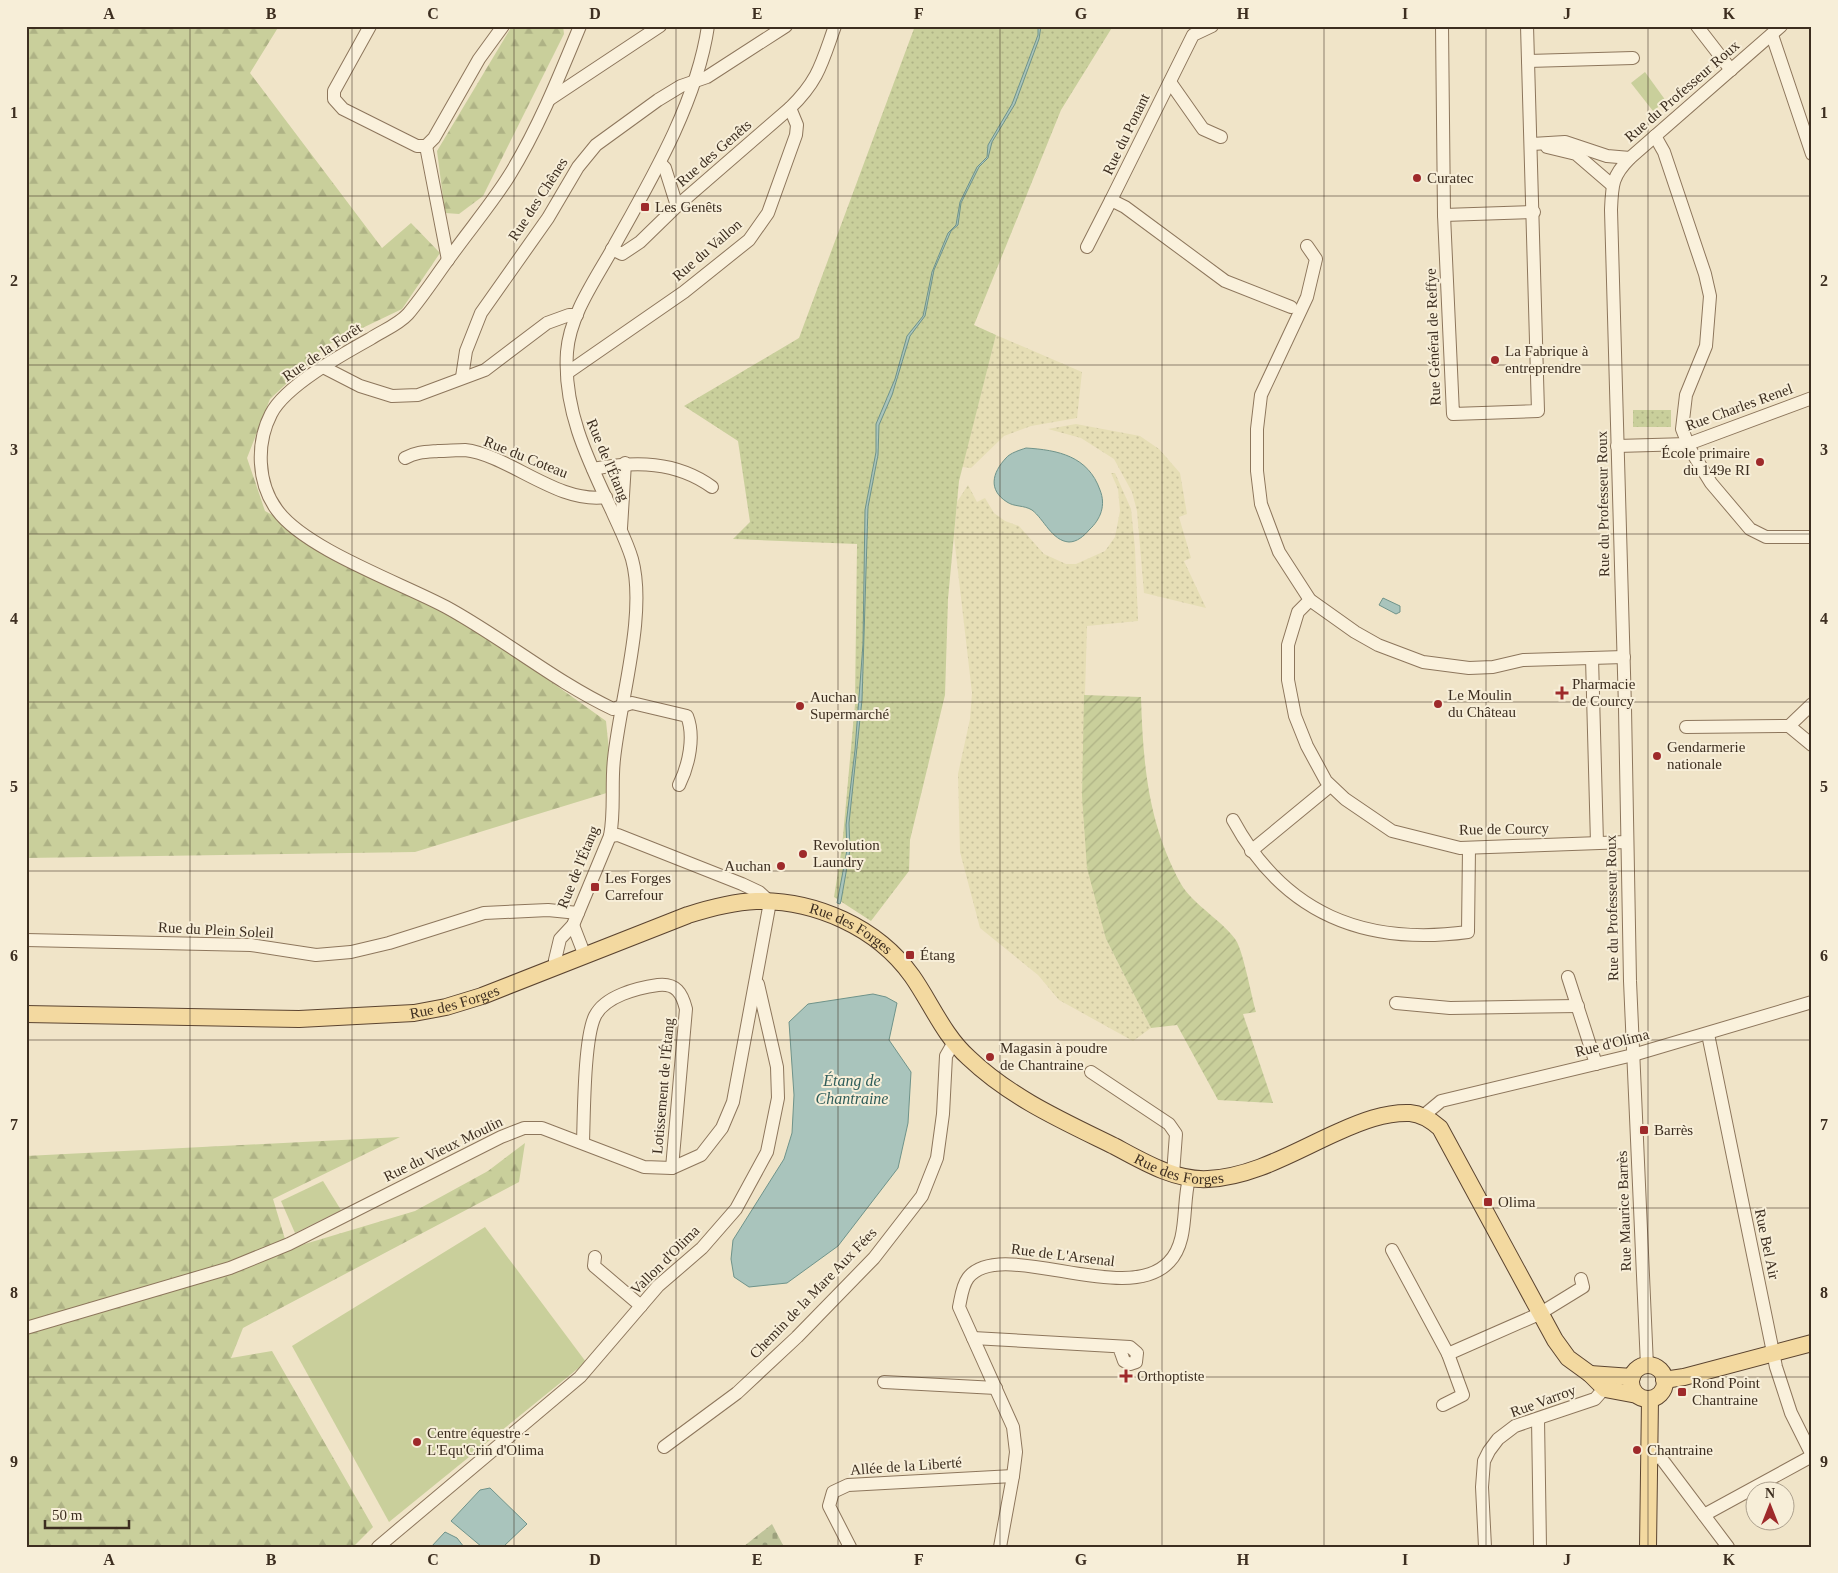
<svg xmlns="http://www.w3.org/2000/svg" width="1838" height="1573" viewBox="0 0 1838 1573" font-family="Georgia,serif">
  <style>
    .farmland { fill: url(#farmland-dots) }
    .grass { fill: #c9cf9b }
    .forest { fill: url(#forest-firs) }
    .cemetery { fill: url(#cemetery-stones) }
    .park { fill: url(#park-dots) }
    .garden { fill: url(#garden-furrows) }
    .water { fill: #a9c4bc; stroke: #6f938a }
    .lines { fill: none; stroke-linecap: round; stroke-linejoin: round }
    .minor-casing { stroke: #8d765c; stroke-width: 14 }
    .major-casing { stroke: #5b4430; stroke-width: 18 }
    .minor { stroke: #faf1dc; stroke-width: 12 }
    .major { stroke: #f3d9a0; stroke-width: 16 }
    .grid { fill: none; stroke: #3d2e20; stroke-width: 1; stroke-opacity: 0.55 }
    .poi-dot { fill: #9e2a2b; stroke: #f7eed8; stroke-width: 2 }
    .labels { text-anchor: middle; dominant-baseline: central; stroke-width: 4; stroke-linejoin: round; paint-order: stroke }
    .street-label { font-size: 15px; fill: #3d2e20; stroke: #f7eed8 }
    .poi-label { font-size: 15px; fill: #3d2e20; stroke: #f7eed8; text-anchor: start }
    .water-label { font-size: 16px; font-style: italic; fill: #2f5d5a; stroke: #f7eed8 }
    .neatline { fill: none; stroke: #3d2e20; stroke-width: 2 }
    .grid-label { font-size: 16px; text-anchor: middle; font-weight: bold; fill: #3d2e20 }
  </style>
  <defs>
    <pattern id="farmland-dots" width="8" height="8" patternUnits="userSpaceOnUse" patternTransform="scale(1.25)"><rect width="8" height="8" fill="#e6deb5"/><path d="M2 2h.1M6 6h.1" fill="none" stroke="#c6bf9b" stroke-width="1.8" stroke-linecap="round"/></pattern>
    <pattern id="forest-firs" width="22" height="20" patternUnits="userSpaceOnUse" patternTransform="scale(1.25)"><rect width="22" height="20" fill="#c9cf9b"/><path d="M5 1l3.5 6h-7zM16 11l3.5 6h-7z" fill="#aeb285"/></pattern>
    <pattern id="cemetery-stones" width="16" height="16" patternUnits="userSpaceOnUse" patternTransform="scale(1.25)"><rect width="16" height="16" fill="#bfc49a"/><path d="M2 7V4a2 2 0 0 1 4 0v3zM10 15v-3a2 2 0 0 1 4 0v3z" fill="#9ca07d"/></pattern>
    <pattern id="park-dots" width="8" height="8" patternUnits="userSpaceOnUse" patternTransform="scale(1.25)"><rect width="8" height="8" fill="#c9cf9b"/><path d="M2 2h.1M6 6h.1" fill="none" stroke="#aeb285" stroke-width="1.8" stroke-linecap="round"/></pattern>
    <pattern id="garden-furrows" width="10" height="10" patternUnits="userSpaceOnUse" patternTransform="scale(1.25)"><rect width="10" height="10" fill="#c9cf9b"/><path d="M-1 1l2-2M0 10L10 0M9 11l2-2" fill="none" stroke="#aeb285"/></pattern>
  </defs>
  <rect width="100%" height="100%" fill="#f0e4c8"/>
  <!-- farmland -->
  <g class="farmland">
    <polygon points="996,335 1082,372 1077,418 1031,426 1004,436 971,468 962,467"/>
    <polygon points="1076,424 1140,436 1159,449 1180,473 1187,514 1179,517 1191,558 1184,561 1206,608 1144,593 1137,511 1132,492 1114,459 1081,438 1048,429"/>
    <polygon points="1111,473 1115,473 1131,509 1135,548 1138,621 1087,626 1082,796 1106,939 1151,1028 1133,1041 1059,1000 1038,975 980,928 960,852 958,774 970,719 972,693 954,537 957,502 968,485 977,502 985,498 994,513 1005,521 1019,526 1044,554 1066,564 1076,564 1105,551 1115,537 1120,511 1118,489"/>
  </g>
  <!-- grass -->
  <g class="grass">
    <polygon points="1645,72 1666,101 1653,111 1631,83"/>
    <polygon points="323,1181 341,1210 295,1233 281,1201"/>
    <polygon points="485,1227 586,1362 389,1522 292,1346"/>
  </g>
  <!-- forest -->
  <g class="forest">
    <polygon points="26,26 279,26 250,73 382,248 411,223 440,253 402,309 329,344 270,399 247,458 265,511 463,619 606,721 613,791 415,852 26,858"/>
    <polygon points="512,26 563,26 564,34 483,196 459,214 445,213 437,151"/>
    <polygon points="400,1137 273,1199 288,1249 415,1211 488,1171 525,1143 519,1182 243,1328 231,1358 272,1351 373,1527 353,1547 26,1547 26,1156"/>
  </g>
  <!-- cemetery -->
  <polygon class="cemetery" points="772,1524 784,1547 743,1547"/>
  <!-- park -->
  <g class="park">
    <polygon points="915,26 1113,26 1061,110 974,325 996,335 959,481 948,599 945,695 910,840 909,871 871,921 834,897 842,847 855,704 857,544 733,539 750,522 738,441 684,406 799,338"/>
    <rect x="1633" y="410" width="38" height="17"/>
  </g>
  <!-- garden -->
  <path class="garden" d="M 1084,695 L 1141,697 C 1143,764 1148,824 1181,884 C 1192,904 1227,924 1237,942 C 1244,956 1251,994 1256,1012 L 1243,1014 L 1273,1103 L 1218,1100 L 1177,1025 L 1151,1028 L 1106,939 L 1087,868 L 1082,796 Z"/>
  <!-- water -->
  <g class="water">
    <polygon points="1038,26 1041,26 1039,39 1015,104 992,142 988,158 979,167 961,203 958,225 951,231 934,270 925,316 910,336 892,395 879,425 878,455 868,507 862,700 849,823 850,850 841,901 840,904 837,903 847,850 846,825 855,750 863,644 865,510 876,452 876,424 895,379 907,336 923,316 932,272 948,233 956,225 960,202 977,167 987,157 988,145 1012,104 1038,35"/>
    <path d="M 1026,448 C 1058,450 1088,456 1100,490 C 1106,505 1101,519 1089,530 C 1084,536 1077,542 1069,542 C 1052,541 1044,519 1032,510 C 1024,505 1014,507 1007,502 C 988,490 992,473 1006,458 C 1010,453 1020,450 1026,448 Z"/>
    <polygon points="1383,598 1400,606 1400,612 1396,614 1379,605"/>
    <polygon points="873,994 886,997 897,1003 889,1040 911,1072 908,1123 898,1168 838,1246 787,1283 749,1287 734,1277 731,1259 733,1240 784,1159 792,1133 794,1095 789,1022 808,1004"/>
    <polygon points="490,1488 527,1524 503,1547 482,1547 451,1521 480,1490"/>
    <polygon points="445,1532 457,1538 464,1547 431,1547"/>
  </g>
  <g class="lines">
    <defs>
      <g id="minor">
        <polyline points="370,26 334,91 334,99 343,109 417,146 426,146 434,138 479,59 503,26"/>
        <path d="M 580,26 C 559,77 538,129 509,176 C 492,203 471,228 453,253 C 438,273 424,295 408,314 C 398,325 382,331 370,339 C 343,354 285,386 271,414 C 256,443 257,483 277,510 C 305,549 401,583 446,607 C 503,638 554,681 613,709 L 632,703 L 687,716 C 695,736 689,765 679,785"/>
        <polyline points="1442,26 1444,215 1453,414 1538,411 1527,26"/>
        <polyline points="1697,26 1731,70"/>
        <polyline points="1772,35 1812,154"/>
        <polyline points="1528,61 1633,58"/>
        <polyline points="1170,82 1203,129 1221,137"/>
        <polyline points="550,99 660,26"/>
        <polyline points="1655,136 1664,152 1705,274 1710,296 1706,346 1686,395 1682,429 1690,449 1711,483 1750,529 1766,537 1812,537"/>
        <polyline points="1532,144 1565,142 1607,156 1630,158"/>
        <polyline points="426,146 448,260"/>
        <polyline points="1547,147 1576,154 1612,185"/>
        <polyline points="660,163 665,168 677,206"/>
        <polyline points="1111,200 1193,35 1212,26"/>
        <polyline points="1444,215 1534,212"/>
        <polyline points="1307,246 1316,259 1307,297 1261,395 1257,429 1257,471 1261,504 1279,552 1310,600 1355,632 1378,645 1423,662 1469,668 1493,667 1523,660 1624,657"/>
        <polyline points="1087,247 1111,200 1125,207 1225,281 1291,307"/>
        <polyline points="612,249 622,254 640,242 677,206 790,108"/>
        <polyline points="323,367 360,386 392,396 418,395 485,370 547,323 569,315 577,315"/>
        <path d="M 567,373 L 684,292 L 749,240 L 768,213 L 796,135 L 797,125 L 790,108 C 819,80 822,62 835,26"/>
        <polyline points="462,377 466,351 481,313 548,218 578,167 596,145 658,100 681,86 707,77 786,26"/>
        <polyline points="1617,446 1688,444 1812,398"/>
        <path d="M 405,458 C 416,452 425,452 438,451 C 447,451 456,450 465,450 C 509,455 557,504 606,497"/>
        <path d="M 593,469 C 635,461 676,461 712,487"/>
        <polyline points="621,528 625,463"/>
        <polyline points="1310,600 1298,612 1288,645 1288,680 1295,716 1307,746 1326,781 1345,799 1392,831 1460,848 1627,842"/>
        <polyline points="1592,658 1597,843"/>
        <polyline points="1789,726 1812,745"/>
        <polyline points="1686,727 1789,726 1812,704"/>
        <path d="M 1233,820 C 1284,914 1364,946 1468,932 L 1469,848"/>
        <polyline points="1251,851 1330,786"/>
        <polyline points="573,925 585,956"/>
        <polyline points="26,940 251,945 316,955 351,952 389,943 484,913 548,910 578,913"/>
        <path d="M 556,967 L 555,960 L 560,939 L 573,925 L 610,836 C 615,811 611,785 614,759 C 620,700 647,614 632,559 C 627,542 619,527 612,511 C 588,460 563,410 567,352 C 570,314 596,279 614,246 C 651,180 697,102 708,26"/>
        <polyline points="1568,977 1596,1064"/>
        <polyline points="1396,1003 1450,1008 1578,1006"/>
        <polyline points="1708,1034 1776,1367 1791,1413 1812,1455"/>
        <polyline points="1091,1072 1169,1124 1176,1134 1173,1174"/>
        <polyline points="1423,1116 1441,1101 1633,1055 1812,1002"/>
        <path d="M 583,1142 C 584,1114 584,1038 595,1016 C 605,996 637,988 658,985 C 676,983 682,993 686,1009 L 672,1168"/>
        <polyline points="1392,1250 1448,1354 1463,1395 1443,1405"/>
        <polyline points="595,1257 594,1266 641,1306"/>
        <polyline points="26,1328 230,1268 289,1244 501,1137 524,1128 542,1128 644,1167 672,1168 701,1155 722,1128 733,1102 770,902 759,892 742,884 618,835 610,836"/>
        <polyline points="973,1338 1130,1347 1137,1353 1136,1362 1130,1364 1124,1361 1119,1347"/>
        <polyline points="1448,1354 1539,1314 1583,1287 1581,1279"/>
        <path d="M 1647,1366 L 1630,981 L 1625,708 L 1611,210 C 1612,185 1612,176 1630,158 L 1781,26"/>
        <polyline points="884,1382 996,1388"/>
        <polyline points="1538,1419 1540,1547"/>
        <polyline points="664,1447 737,1393 797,1337 874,1258 922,1196 937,1158 943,1114 946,1056 954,1042"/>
        <polyline points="1649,1457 1661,1458 1728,1547"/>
        <polyline points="1704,1515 1812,1456"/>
        <polyline points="378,1547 580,1377 658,1286 702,1248 736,1209 767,1152 778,1098 777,1067 758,984"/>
        <polyline points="850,1547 829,1506 833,1492 848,1485 1013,1476"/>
        <path d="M 1000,1547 L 1013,1476 L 1016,1452 L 1013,1427 L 959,1307 C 961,1298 962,1286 968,1278 C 1000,1236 1126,1308 1169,1262 C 1189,1242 1182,1204 1189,1179"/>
        <polyline points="1485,1547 1482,1487 1484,1461 1489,1451 1498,1439 1515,1426 1595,1399 1609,1383"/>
      </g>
      <g id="major">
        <path id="s1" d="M 26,1014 L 299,1019 L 414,1013 L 446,1007 L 482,996 L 688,915 C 710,908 733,902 756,901 C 815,900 877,927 912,976 C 931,1003 944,1036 969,1058 C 1011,1098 1063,1121 1114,1146 C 1142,1161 1175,1181 1208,1179 C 1254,1177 1297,1150 1338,1132 C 1360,1122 1385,1112 1410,1113 C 1422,1114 1431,1120 1440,1128 L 1555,1340 L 1568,1358 L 1590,1374 L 1605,1389 L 1637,1395"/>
        <circle cx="1648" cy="1382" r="17"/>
        <polyline points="1590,1374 1632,1377"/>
        <polyline points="1664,1380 1684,1377 1812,1343"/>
        <polyline points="1648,1547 1650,1399"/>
      </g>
    </defs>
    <!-- minor casing -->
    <use href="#minor" class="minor-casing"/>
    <!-- major casing -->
    <use href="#major" class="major-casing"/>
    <!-- minor -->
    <use href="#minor" class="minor"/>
    <!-- major -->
    <use href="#major" class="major"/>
  </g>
  <!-- grid -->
  <path class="grid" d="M 190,26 L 190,1547M 352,26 L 352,1547M 514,26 L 514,1547M 676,26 L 676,1547M 838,26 L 838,1547M 1000,26 L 1000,1547M 1162,26 L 1162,1547M 1324,26 L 1324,1547M 1486,26 L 1486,1547M 1648,26 L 1648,1547M 26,196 L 1812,196M 26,365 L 1812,365M 26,534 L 1812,534M 26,702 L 1812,702M 26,871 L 1812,871M 26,1040 L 1812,1040M 26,1208 L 1812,1208M 26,1377 L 1812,1377"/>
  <!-- markers -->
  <g class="poi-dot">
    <circle cx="1417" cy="178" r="5"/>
    <rect x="640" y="202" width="10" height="10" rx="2.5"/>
    <circle cx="1495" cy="360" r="5"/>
    <circle cx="1760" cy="462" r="5"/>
    <path d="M1559.5 685.5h5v5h5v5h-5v5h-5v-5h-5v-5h5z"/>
    <circle cx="1438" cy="704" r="5"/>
    <circle cx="800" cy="706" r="5"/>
    <circle cx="1657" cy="756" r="5"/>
    <circle cx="803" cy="854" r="5"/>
    <circle cx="781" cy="866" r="5"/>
    <rect x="590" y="882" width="10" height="10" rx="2.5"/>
    <rect x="905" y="950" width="10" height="10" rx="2.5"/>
    <circle cx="990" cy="1057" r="5"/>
    <rect x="1639" y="1125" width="10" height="10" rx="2.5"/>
    <rect x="1483" y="1197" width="10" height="10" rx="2.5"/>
    <path d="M1123.5 1368.5h5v5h5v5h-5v5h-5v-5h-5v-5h5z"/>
    <rect x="1677" y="1387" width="10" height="10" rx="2.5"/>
    <circle cx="417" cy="1442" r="5"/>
    <circle cx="1637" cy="1450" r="5"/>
  </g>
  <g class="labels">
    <!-- street labels -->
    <g class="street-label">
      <text transform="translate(1682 91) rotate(-41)">Rue du Professeur Roux</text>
      <text transform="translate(1126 134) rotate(-64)">Rue du Ponant</text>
      <text transform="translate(714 153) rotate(-41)">Rue des Genêts</text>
      <text transform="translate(538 199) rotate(-57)">Rue des Chênes</text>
      <text transform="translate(707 250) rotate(-41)">Rue du Vallon</text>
      <text transform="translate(1433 337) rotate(-92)">Rue Général de Reffye</text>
      <text transform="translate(322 352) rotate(-34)">Rue de la Forêt</text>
      <text transform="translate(1739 407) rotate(-20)">Rue Charles Renel</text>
      <text transform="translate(526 457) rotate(22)">Rue du Coteau</text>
      <text transform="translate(608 460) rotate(67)">Rue de l'Étang</text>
      <text transform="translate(1603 504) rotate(-91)">Rue du Professeur Roux</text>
      <text transform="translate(1504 829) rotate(-1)">Rue de Courcy</text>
      <text transform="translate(578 867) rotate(-68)">Rue de l'Étang</text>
      <text transform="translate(1612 908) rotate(-91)">Rue du Professeur Roux</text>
      <text transform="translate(216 930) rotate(3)">Rue du Plein Soleil</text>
      <text stroke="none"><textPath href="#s1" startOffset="850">Rue des Forges</textPath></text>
      <text stroke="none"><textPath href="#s1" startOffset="430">Rue des Forges</textPath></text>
      <text transform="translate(1612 1043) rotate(-14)">Rue d'Olima</text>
      <text transform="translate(663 1086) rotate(-85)">Lotissement de l'Étang</text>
      <text transform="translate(443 1149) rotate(-26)">Rue du Vieux Moulin</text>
      <text stroke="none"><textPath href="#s1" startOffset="1270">Rue des Forges</textPath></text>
      <text transform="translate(1624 1211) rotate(-92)">Rue Maurice Barrès</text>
      <text transform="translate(1767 1244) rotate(78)">Rue Bel Air</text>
      <text transform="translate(1063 1255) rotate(7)">Rue de L'Arsenal</text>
      <text transform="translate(665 1260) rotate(-45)">Vallon d'Olima</text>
      <text transform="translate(813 1293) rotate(-46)">Chemin de la Mare Aux Fées</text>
      <text transform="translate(1543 1401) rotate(-20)">Rue Varroy</text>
      <text transform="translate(906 1466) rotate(-4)">Allée de la Liberté</text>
    </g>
    <!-- poi labels -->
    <g class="poi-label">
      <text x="1427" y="178">Curatec</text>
      <text x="655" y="207">Les Genêts</text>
      <text x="1505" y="351">La Fabrique à<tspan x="1505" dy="17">entreprendre</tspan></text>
      <text x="1750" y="453" text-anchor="end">École primaire<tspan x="1750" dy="17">du 149e RI</tspan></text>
      <text x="1572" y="684">Pharmacie<tspan x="1572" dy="17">de Courcy</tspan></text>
      <text x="1448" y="695">Le Moulin<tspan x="1448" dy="17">du Château</tspan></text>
      <text x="810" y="697">Auchan<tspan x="810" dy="17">Supermarché</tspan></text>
      <text x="1667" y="747">Gendarmerie<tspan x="1667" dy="17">nationale</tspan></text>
      <text x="813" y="845">Revolution<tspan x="813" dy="17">Laundry</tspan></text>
      <text x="771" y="866" text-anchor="end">Auchan</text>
      <text x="605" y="878">Les Forges<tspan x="605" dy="17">Carrefour</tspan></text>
      <text x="920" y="955">Étang</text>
      <text x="1000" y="1048">Magasin à poudre<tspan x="1000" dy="17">de Chantraine</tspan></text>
      <text x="1654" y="1130">Barrès</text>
      <text x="1498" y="1202">Olima</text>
      <text x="1137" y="1376">Orthoptiste</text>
      <text x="1692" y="1383">Rond Point<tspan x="1692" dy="17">Chantraine</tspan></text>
      <text x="427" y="1433">Centre équestre -<tspan x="427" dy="17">L'Equ'Crin d'Olima</tspan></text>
      <text x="1647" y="1450">Chantraine</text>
    </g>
    <!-- water labels -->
    <g class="water-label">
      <text x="852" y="1080">Étang de<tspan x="852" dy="18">Chantraine</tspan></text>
    </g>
  </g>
  <!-- border -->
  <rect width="1838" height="1573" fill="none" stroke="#f7eed8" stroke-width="55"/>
  <!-- north arrow -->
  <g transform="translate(1770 1506)"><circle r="24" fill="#f7eed8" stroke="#ada18e"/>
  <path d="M0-4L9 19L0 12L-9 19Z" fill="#9e2a2b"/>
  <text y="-8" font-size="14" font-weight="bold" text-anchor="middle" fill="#3d2e20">N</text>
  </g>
  <!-- scale -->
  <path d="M45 1520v8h84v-8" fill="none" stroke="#3d2e20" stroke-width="2.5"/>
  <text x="52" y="1520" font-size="15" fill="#3d2e20" stroke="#f7eed8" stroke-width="4" paint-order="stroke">50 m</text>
  <rect x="28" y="28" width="1782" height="1518" class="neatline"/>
  <g class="grid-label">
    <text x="109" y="19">A</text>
    <text x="271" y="19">B</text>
    <text x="433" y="19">C</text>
    <text x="595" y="19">D</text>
    <text x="757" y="19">E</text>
    <text x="919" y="19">F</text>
    <text x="1081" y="19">G</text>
    <text x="1243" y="19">H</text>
    <text x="1405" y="19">I</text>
    <text x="1567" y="19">J</text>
    <text x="1729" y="19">K</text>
    <text x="14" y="118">1</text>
    <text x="1824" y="118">1</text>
    <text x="14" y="286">2</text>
    <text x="1824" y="286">2</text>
    <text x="14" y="455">3</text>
    <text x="1824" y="455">3</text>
    <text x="14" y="624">4</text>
    <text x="1824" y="624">4</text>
    <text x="14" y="792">5</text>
    <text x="1824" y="792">5</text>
    <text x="14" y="961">6</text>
    <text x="1824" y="961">6</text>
    <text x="14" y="1130">7</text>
    <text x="1824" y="1130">7</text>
    <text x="14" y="1298">8</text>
    <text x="1824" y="1298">8</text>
    <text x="14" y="1467">9</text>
    <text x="1824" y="1467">9</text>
    <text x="109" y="1565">A</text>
    <text x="271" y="1565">B</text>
    <text x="433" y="1565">C</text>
    <text x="595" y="1565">D</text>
    <text x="757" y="1565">E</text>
    <text x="919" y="1565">F</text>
    <text x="1081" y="1565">G</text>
    <text x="1243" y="1565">H</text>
    <text x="1405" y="1565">I</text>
    <text x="1567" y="1565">J</text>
    <text x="1729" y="1565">K</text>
  </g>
</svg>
